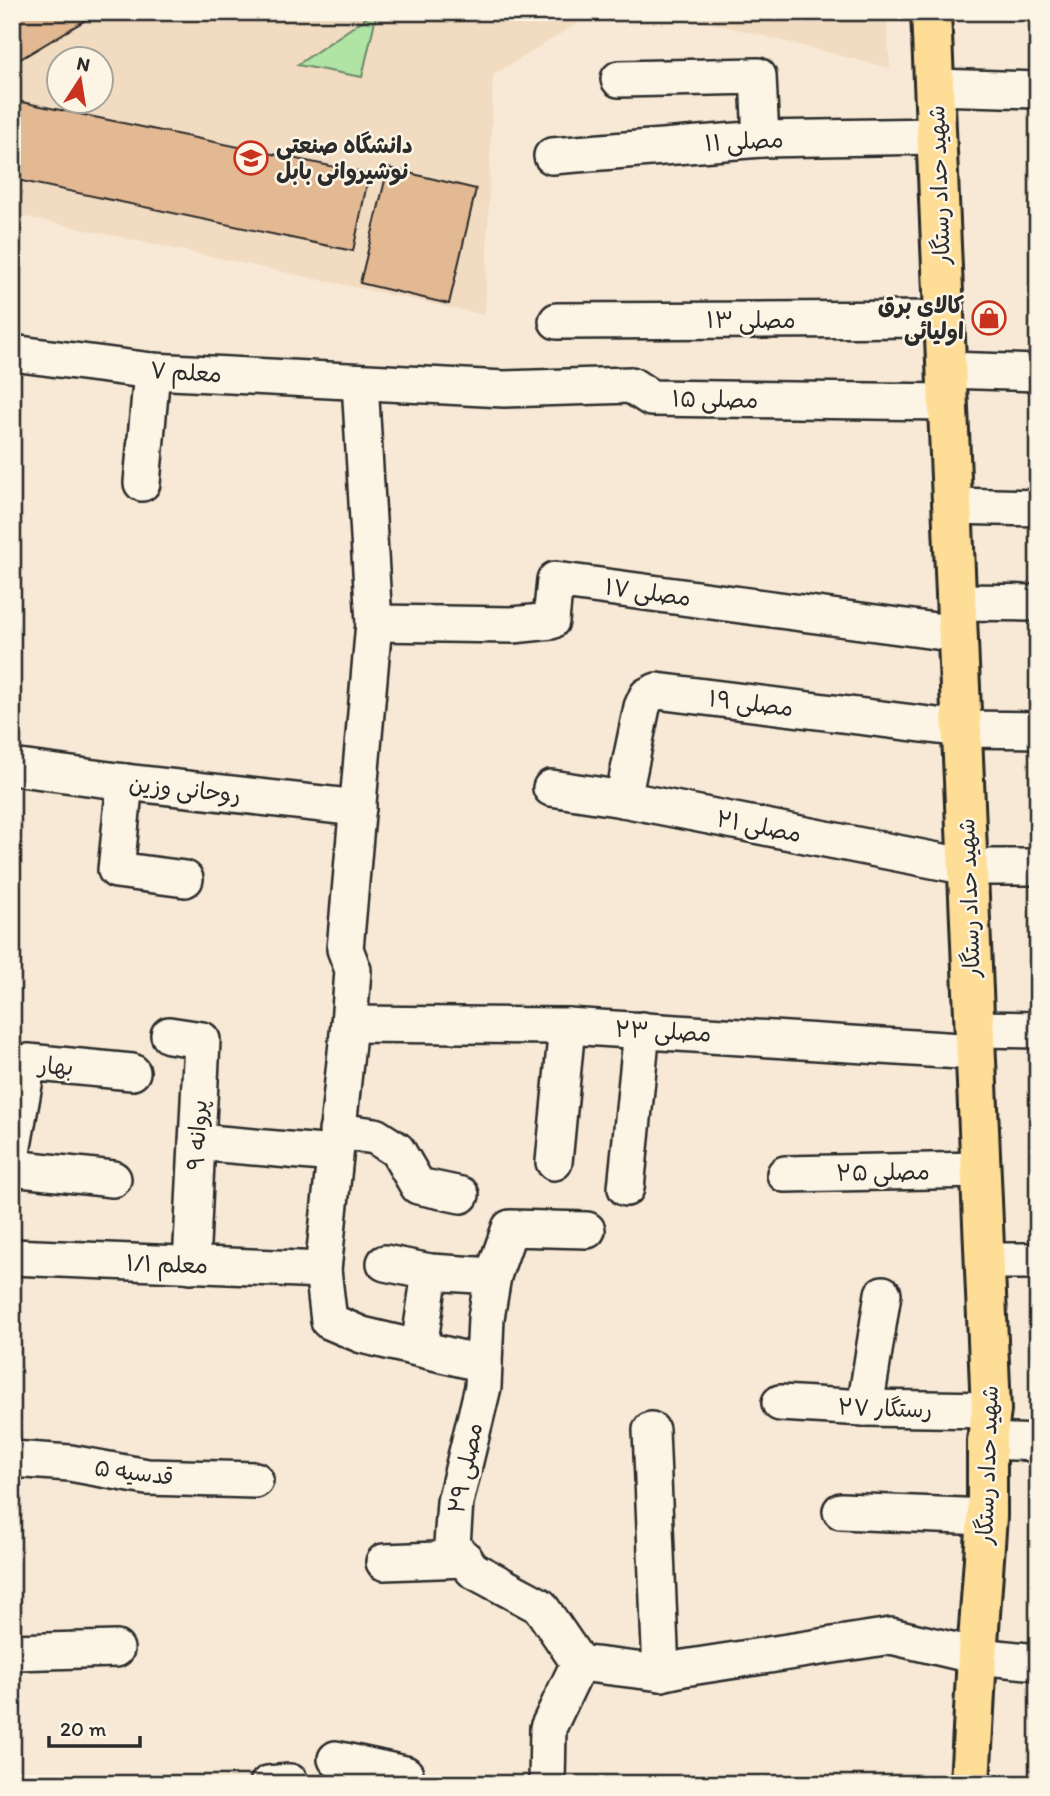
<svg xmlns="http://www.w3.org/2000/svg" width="1050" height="1796" viewBox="0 0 1050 1796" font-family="Itim,'Playpen Sans Arabic',sans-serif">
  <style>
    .built { fill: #f1dbc1; fill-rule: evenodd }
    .green { fill: #afe4a5; stroke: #6d8868; stroke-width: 2 }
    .building { fill: #e3b993; stroke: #2b2b2b; stroke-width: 2 }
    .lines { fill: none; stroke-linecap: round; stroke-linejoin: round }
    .minor-casing { stroke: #2b2b2b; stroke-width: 40 }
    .major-casing { stroke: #2b2b2b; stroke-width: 44 }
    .minor { stroke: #fcf5e5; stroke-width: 35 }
    .major { stroke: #fedd96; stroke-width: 38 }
    .labels { text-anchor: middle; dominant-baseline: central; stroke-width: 5; stroke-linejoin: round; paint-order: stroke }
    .street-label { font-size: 23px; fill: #2b2b2b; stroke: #fcf5e5 }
    .poi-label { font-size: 23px; font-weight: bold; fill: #2b2b2b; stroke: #fcf5e5; text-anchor: start }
  </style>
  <rect width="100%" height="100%" fill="#f7e9d5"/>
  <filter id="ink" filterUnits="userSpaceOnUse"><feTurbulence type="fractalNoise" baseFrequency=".0143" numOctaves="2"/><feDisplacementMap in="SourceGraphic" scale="14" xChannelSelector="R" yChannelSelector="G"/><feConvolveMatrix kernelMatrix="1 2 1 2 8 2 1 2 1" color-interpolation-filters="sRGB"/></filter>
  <g filter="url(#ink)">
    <!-- built -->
    <g class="built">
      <path d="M 12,12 L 596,12 L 493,75 L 485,315 L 12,214 ZM 60,60 L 102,60 L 102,102 L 60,102 Z"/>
      <polygon points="669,12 886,12 890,68"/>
    </g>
    <!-- green -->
    <polygon class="green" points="375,12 377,12 362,77 297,65"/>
    <!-- building -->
    <g class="building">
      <polygon points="12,12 99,12 12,64"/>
      <polygon points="12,100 369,174 353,251 12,179"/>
      <polygon points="388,168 476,189 449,304 360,283"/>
    </g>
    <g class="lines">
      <defs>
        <g id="minor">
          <polyline points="619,79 758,76 761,139"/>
          <polyline points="935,87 1038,90"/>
          <polyline points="552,156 761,139 937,136"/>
          <polyline points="557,321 944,319"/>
          <polyline points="12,353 152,371 504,389 631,385 651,398 948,402"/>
          <polyline points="946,370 1038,373"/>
          <polyline points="360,382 374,623 345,949 353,970 349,1024 323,1270 329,1321 362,1335 484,1364"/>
          <polyline points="142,483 152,371"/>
          <polyline points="952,506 1038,508"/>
          <polyline points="956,602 1038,603"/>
          <polyline points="374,623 513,625 551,621 555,580 958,634"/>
          <polyline points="12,767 125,782 358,808"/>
          <polyline points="125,782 116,870 185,879"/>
          <polyline points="551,788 623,799 968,867 1038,867"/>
          <polyline points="623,799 642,707 647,696 657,691 962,729 1038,730"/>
          <polyline points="349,1024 567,1026 976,1052"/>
          <polyline points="975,1029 1038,1030"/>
          <polyline points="169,1035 202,1040 191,1265"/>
          <polyline points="337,1131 375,1136 397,1150 418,1186 461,1195"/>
          <polyline points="197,1142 334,1154"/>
          <polyline points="12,1152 28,1062 132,1072"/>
          <polyline points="554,1162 567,1026"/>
          <polyline points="12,1168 113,1179"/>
          <polyline points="785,1174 980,1170"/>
          <polyline points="626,1188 642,1030"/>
          <polyline points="587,1230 510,1228 493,1276 486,1318 483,1387 455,1502 452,1545 473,1570 540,1606 579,1663 661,1673 684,1668 891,1636 977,1656 1038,1662"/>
          <polyline points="12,1257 323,1270"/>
          <polyline points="985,1261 1038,1261"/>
          <polyline points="385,1263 430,1272 493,1276"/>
          <polyline points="419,1348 430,1272"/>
          <polyline points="780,1403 865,1408 991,1410"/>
          <polyline points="865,1408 883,1294"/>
          <polyline points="651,1430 661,1673"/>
          <polyline points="987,1441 1038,1443"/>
          <polyline points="12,1459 70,1463 147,1477 255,1480"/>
          <polyline points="841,1511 987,1517"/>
          <polyline points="384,1562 465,1559"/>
          <polyline points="12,1652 116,1649"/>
          <polyline points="336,1759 405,1774 404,1784"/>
          <polyline points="268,1784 290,1782 291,1784"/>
          <polyline points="547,1784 548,1728 579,1663"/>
        </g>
        <polyline id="major" points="931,12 991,1410 987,1441 987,1517 977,1656 970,1784"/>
      </defs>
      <!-- minor casing -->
      <use href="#minor" class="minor-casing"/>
      <!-- major casing -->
      <use href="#major" class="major-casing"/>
      <!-- minor -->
      <use href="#minor" class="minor"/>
      <!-- major -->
      <use href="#major" class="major"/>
    </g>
  </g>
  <!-- icons -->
  <defs>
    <symbol id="university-ring" viewBox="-11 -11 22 22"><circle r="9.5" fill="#fcf5e5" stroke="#c8321e" stroke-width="1.5"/><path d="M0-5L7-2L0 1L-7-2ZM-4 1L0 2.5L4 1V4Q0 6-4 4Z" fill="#c8321e"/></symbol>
    <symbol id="shop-ring" viewBox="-11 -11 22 22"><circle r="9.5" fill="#fcf5e5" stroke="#c8321e" stroke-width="1.5"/><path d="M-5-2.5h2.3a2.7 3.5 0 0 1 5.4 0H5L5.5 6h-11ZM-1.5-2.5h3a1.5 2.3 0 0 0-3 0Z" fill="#c8321e"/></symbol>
  </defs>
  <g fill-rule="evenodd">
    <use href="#university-ring" x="232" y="139" width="38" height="38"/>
    <use href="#shop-ring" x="970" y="299" width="38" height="38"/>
  </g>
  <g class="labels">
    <!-- street labels -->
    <g class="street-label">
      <text transform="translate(744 141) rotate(-3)">مصلی ۱۱</text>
      <text transform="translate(939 185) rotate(-92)">شهید حداد رستگار</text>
      <text x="751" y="320">مصلی ۱۳</text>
      <text transform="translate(186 372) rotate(4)">معلم ۷</text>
      <text transform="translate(715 399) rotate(1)">مصلی ۱۵</text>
      <text transform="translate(648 592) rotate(8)">مصلی ۱۷</text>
      <text transform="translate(751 703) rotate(7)">مصلی ۱۹</text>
      <text transform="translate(185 789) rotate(6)">روحانی وزین</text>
      <text transform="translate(759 826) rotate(11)">مصلی ۲۱</text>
      <text transform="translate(969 898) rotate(-92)">شهید حداد رستگار</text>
      <text transform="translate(663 1031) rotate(3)">مصلی ۲۳</text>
      <text transform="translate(56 1066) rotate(4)">بهار</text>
      <text transform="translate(197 1135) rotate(-87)">پروانه ۹</text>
      <text transform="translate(883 1172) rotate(-1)">مصلی ۲۵</text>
      <text transform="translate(167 1264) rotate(2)">معلم ۱/۱</text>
      <text transform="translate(885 1408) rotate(2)">رستگار ۲۷</text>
      <text transform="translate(987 1465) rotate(-88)">شهید حداد رستگار</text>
      <text transform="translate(465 1468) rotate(-78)">مصلی ۲۹</text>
      <text transform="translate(134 1472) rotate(7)">قدسیه ۵</text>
    </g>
    <!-- poi labels -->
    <g class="poi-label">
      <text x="276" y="145">دانشگاه صنعتی<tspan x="276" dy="26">نوشیروانی بابل</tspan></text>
      <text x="964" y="305" text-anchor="end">کالای برق<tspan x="964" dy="26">اولیائی</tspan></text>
    </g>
  </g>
  <!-- margin -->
  <rect width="1050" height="1796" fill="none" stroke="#fcf5e5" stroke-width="42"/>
  <rect x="21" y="21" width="1008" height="1754" fill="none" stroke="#2b2b2b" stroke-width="2.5" filter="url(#ink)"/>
  <!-- north arrow -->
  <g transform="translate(80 80) rotate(12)"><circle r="33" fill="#fcf5e5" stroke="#a8a49b" stroke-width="2"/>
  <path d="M0-5L12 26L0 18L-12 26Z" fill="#c8321e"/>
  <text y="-10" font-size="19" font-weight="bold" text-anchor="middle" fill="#2b2b2b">N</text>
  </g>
  <!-- scale -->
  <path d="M49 1736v10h91v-10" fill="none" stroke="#2b2b2b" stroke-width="3.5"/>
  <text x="60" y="1736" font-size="21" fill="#2b2b2b" stroke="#fcf5e5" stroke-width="5" paint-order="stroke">20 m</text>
</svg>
